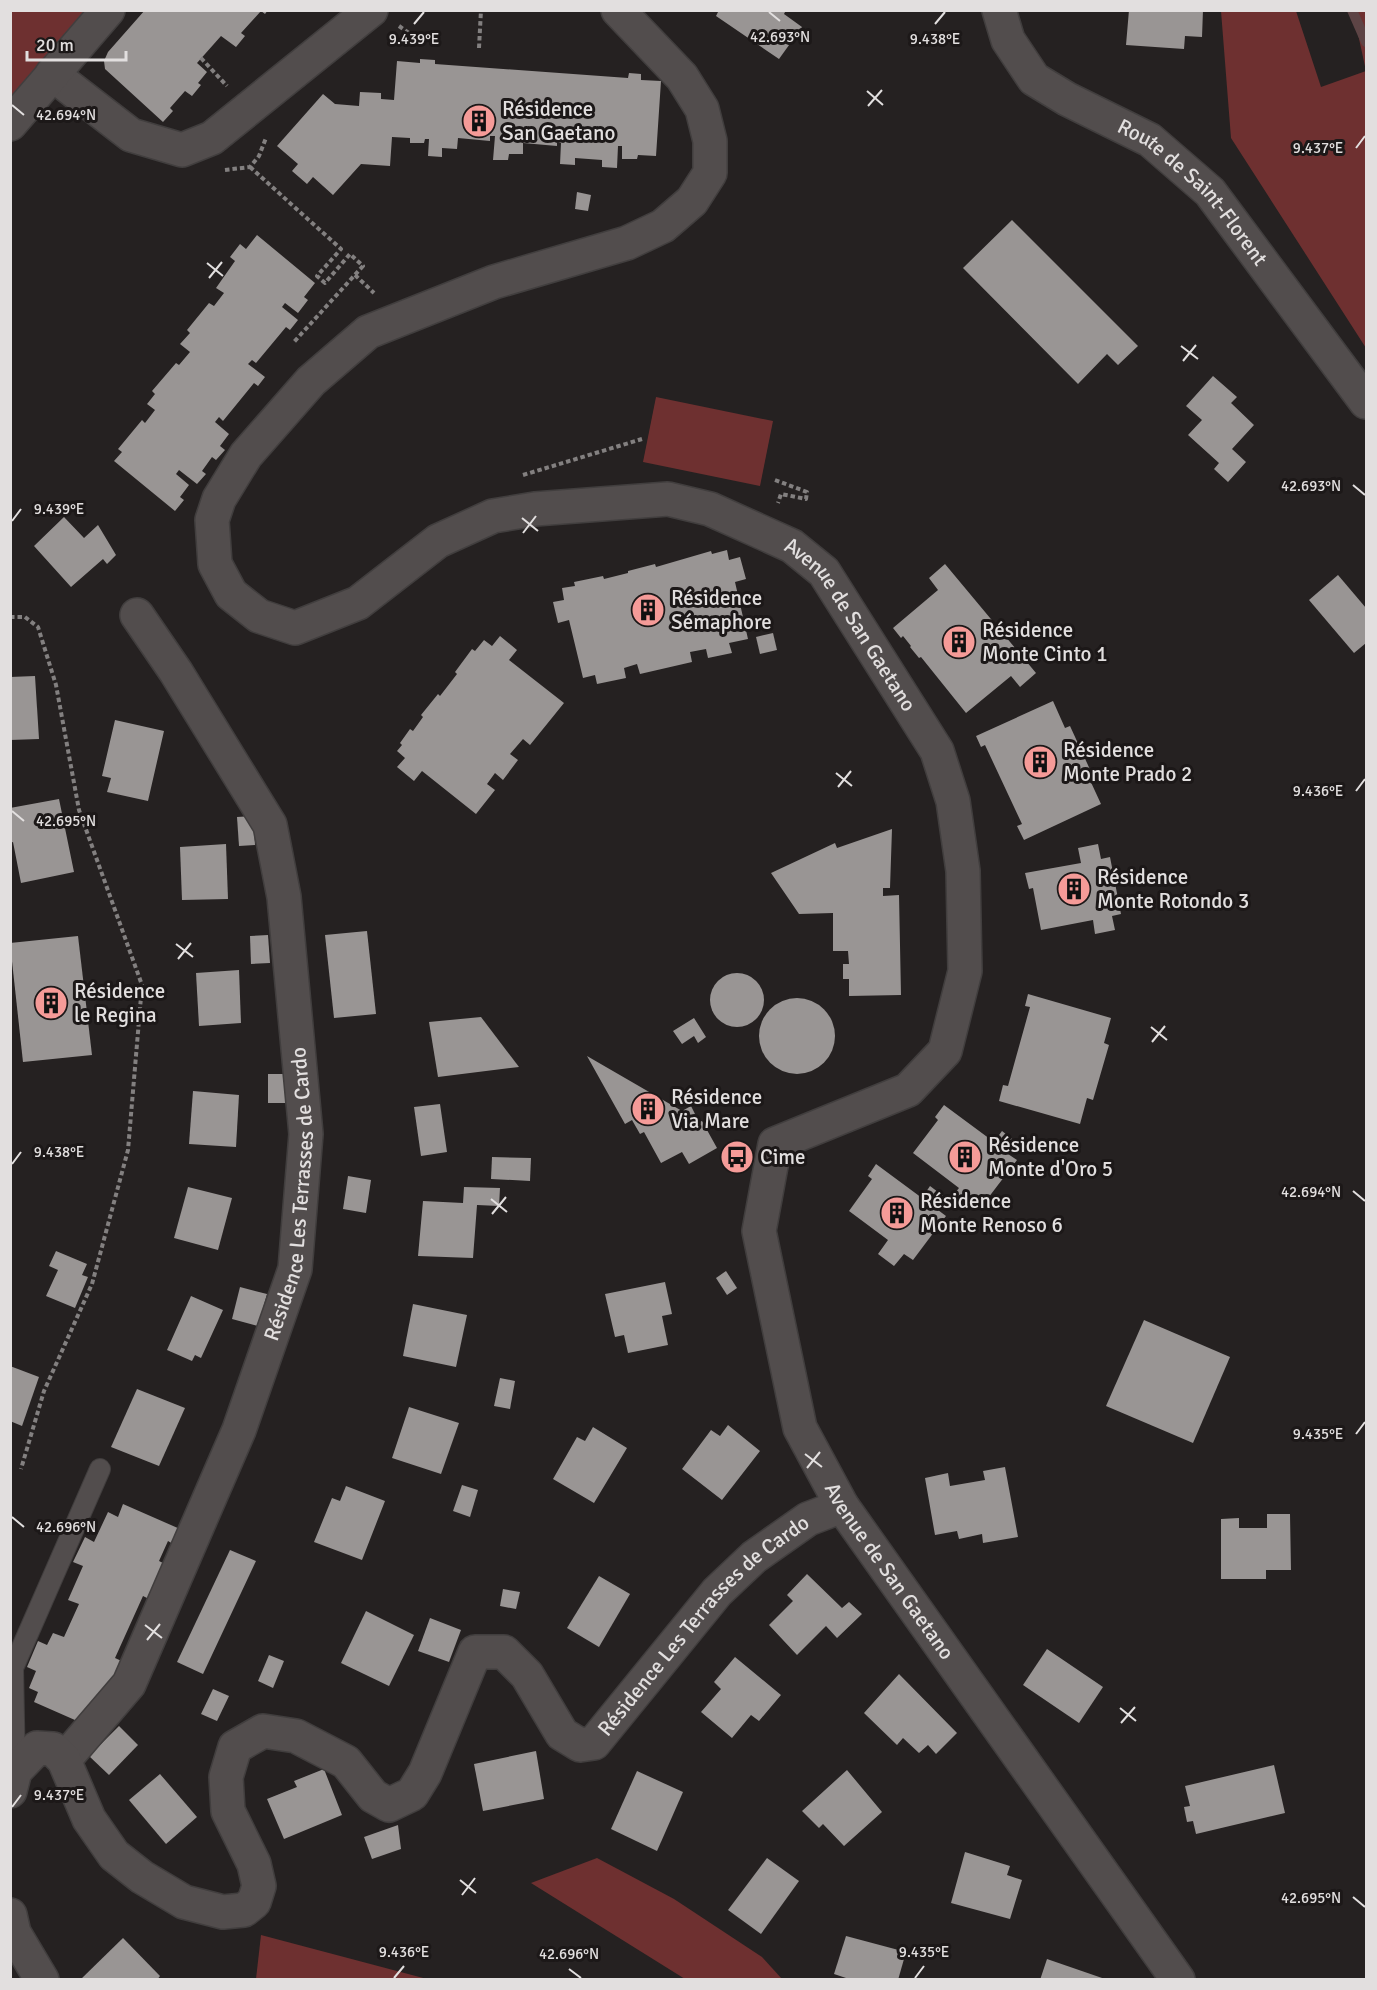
<svg xmlns="http://www.w3.org/2000/svg" width="1377" height="1990" viewBox="0 0 1377 1990" font-family="Signika,sans-serif">
  <style>
    .green { fill: #6e3030 }
    .lines { fill: none; stroke-linecap: round; stroke-linejoin: round }
    .stream { stroke: #5d4445; stroke-width: 10 }
    .building { fill: #999594 }
    .service-casing { stroke: #413e3e; stroke-width: 22 }
    .minor-casing { stroke: #413e3e; stroke-width: 36 }
    .tertiary-casing { stroke: #413e3e; stroke-width: 36 }
    .secondary-casing { stroke: #413e3e; stroke-width: 36 }
    .path { stroke: #838080; stroke-width: 4; stroke-dasharray: 4.5 3; stroke-linecap: butt }
    .service { stroke: #524d4d; stroke-width: 20 }
    .minor { stroke: #524d4d; stroke-width: 33 }
    .tertiary { stroke: #524d4d; stroke-width: 33 }
    .secondary { stroke: #524d4d; stroke-width: 33 }
    .ticks { fill: none; stroke: #e2dfdf; stroke-width: 2 }
    .labels { text-anchor: middle; dominant-baseline: central; stroke-width: 6; stroke-linejoin: round; paint-order: stroke }
    .poi-label { font-size: 21px; fill: #e2dfdf; stroke: #1c1818; text-anchor: start }
    .street-label { font-size: 21px; fill: #e2dfdf; stroke: #1c1818 }
    .ticks-label { font-size: 15px; text-anchor: middle; fill: #e2dfdf; stroke: #1c1818; stroke-width: 6; stroke-linejoin: round; paint-order: stroke }
  </style>
  <rect width="100%" height="100%" fill="#252121"/>
  <!-- green -->
  <g class="green">
    <polygon points="11,11 91,11 11,100"/>
    <polygon points="1221,11 1296,11 1321,87 1366,71 1353,11 1366,11 1366,348 1231,138"/>
    <polygon points="656,397 773,421 760,486 643,462"/>
    <polygon points="597,1858 674,1899 762,1957 782,1979 685,1979 531,1883"/>
    <polygon points="261,1935 427,1979 256,1979"/>
  </g>
  <g class="lines">
    <!-- stream -->
    <polyline class="stream" points="1352,10 1366,42"/>
  </g>
  <!-- building -->
  <g class="building">
    <polygon points="145,10 268,10 265,14 261,11 241,33 245,36 236,47 221,36 197,63 207,72 198,83 201,85 192,96 185,91 170,108 173,111 163,122 105,69 104,61 108,52"/>
    <polygon points="719,10 786,10 784,14 802,27 779,59 716,16"/>
    <polygon points="1129,10 1203,10 1202,37 1185,36 1184,49 1126,45"/>
    <polygon points="420,59 435,60 435,64 628,78 629,73 641,74 641,80 661,81 656,156 638,155 637,159 622,159 622,146 618,146 617,168 602,167 602,160 575,158 575,165 560,164 561,143 557,143 557,146 523,143 523,154 509,154 508,160 493,160 495,136 490,136 490,141 458,138 457,149 442,148 442,157 428,156 429,139 425,139 424,143 410,143 410,138 392,137 390,166 361,164 333,195 313,177 307,184 292,171 298,164 277,146 323,94 335,104 359,106 360,92 381,93 381,99 394,100 397,61 420,63"/>
    <polygon points="577,192 591,195 588,211 575,209"/>
    <polygon points="1012,220 1138,346 1118,365 1107,354 1078,384 963,268"/>
    <polygon points="257,235 315,283 304,297 308,300 298,313 285,303 282,307 298,320 290,330 286,327 256,363 252,360 248,364 265,377 258,386 254,383 223,421 219,417 215,422 229,434 220,446 225,450 216,460 212,457 202,471 206,474 197,484 179,470 176,474 189,485 180,497 184,500 175,511 114,461 122,452 118,449 142,420 145,423 155,410 147,404 155,394 152,391 176,363 179,365 190,352 180,344 190,333 187,330 209,303 214,306 224,293 216,288 235,261 230,257 240,244 246,249"/>
    <polygon points="1213,376 1237,397 1231,403 1254,425 1232,449 1246,462 1228,482 1214,469 1219,463 1188,435 1202,420 1186,406"/>
    <polygon points="64,517 84,538 98,525 116,555 107,564 103,559 71,587 34,546"/>
    <polygon points="727,550 729,560 740,557 746,579 735,582 748,639 729,643 732,653 708,658 706,649 690,652 692,662 640,674 637,664 624,668 626,678 597,684 595,675 583,678 569,620 558,623 553,602 564,600 562,588 575,586 574,582 603,576 604,579 628,573 628,571 655,564 656,567 711,551 712,554"/>
    <polygon points="945,564 1036,673 1020,687 1011,676 966,713 921,657 919,658 910,647 911,646 903,636 901,638 893,628 938,590 929,578"/>
    <polygon points="1338,575 1366,608 1366,643 1354,653 1309,600"/>
    <polygon points="773,633 777,650 760,654 756,637"/>
    <polygon points="500,636 517,650 509,660 564,703 530,745 523,739 510,754 518,760 503,780 495,773 487,784 495,790 476,814 422,771 414,781 397,767 405,758 397,751 402,745 400,743 410,729 413,731 423,717 421,715 438,694 440,696 457,674 455,672 472,649 475,651 484,640 492,646"/>
    <polygon points="35,676 39,739 10,740 10,677"/>
    <polygon points="1053,701 1065,728 1070,726 1093,776 1089,778 1101,804 1024,840 1017,826 1022,824 985,745 981,747 976,736"/>
    <polygon points="115,720 164,731 148,801 107,792 111,778 102,776"/>
    <polygon points="59,799 74,872 21,883 13,842 10,843 10,808"/>
    <polygon points="253,816 255,845 239,846 237,817"/>
    <polygon points="892,829 890,888 883,888 883,896 899,895 901,995 849,996 849,979 843,979 843,964 849,964 848,951 833,951 833,913 799,914 771,873 835,843 837,848"/>
    <polygon points="226,844 228,899 182,900 180,847"/>
    <polygon points="1098,844 1101,859 1110,857 1121,914 1112,916 1115,930 1095,934 1093,920 1041,930 1033,888 1029,889 1025,873 1081,863 1078,848"/>
    <polygon points="367,931 376,1014 334,1018 325,935"/>
    <polygon points="268,935 270,963 251,964 250,936"/>
    <polygon points="78,936 92,1055 23,1062 10,943"/>
    <polygon points="239,970 241,1023 199,1026 196,973"/>
    <circle cx="737" cy="1000" r="27"/>
    <polygon points="1028,994 1111,1018 1104,1043 1109,1045 1093,1100 1087,1098 1080,1124 999,1101 1003,1085 1008,1086 1030,1007 1025,1006"/>
    <circle cx="797" cy="1036" r="38"/>
    <polygon points="481,1017 519,1067 438,1077 429,1022"/>
    <polygon points="694,1018 706,1037 698,1043 694,1036 682,1044 673,1031"/>
    <polygon points="587,1056 682,1111 691,1106 699,1122 702,1121 717,1148 689,1164 682,1152 661,1163 644,1132 640,1134 632,1120 625,1124"/>
    <rect x="268" y="1074" width="17" height="29"/>
    <polygon points="193,1091 239,1095 236,1147 189,1144"/>
    <polygon points="440,1104 447,1152 421,1156 414,1107"/>
    <polygon points="944,1105 994,1142 1002,1131 1016,1142 1008,1154 1017,1160 982,1206 973,1199 966,1209 951,1198 959,1188 913,1153 938,1120 935,1117"/>
    <polygon points="492,1157 531,1158 530,1181 491,1179"/>
    <polygon points="876,1164 922,1198 930,1186 946,1198 938,1210 946,1216 913,1260 904,1254 894,1266 878,1254 888,1240 849,1211 872,1179 868,1176"/>
    <polygon points="348,1176 371,1180 366,1213 343,1209"/>
    <polygon points="188,1187 232,1198 218,1250 174,1238"/>
    <polygon points="464,1187 500,1188 499,1206 477,1205 473,1258 418,1256 423,1201 463,1203"/>
    <polygon points="56,1251 87,1264 82,1275 88,1277 75,1308 46,1296 58,1270 49,1266"/>
    <polygon points="726,1271 737,1288 727,1295 716,1278"/>
    <polygon points="665,1282 672,1314 662,1316 668,1345 628,1353 624,1335 615,1337 605,1294"/>
    <polygon points="240,1287 267,1294 258,1326 232,1319"/>
    <polygon points="191,1296 223,1310 201,1358 195,1355 192,1361 167,1350"/>
    <polygon points="413,1304 467,1315 456,1367 403,1356"/>
    <polygon points="1144,1320 1230,1357 1193,1443 1106,1406"/>
    <polygon points="10,1366 39,1377 22,1426 10,1421"/>
    <polygon points="500,1378 515,1381 510,1409 494,1406"/>
    <polygon points="137,1389 185,1408 159,1466 111,1447"/>
    <polygon points="409,1407 459,1423 441,1474 392,1458"/>
    <polygon points="728,1425 760,1451 722,1500 682,1469 711,1430 720,1436"/>
    <polygon points="593,1427 627,1448 594,1503 553,1479 577,1437 585,1441"/>
    <polygon points="1005,1467 1018,1537 983,1543 982,1534 959,1539 957,1531 935,1535 925,1478 948,1473 950,1486 985,1480 983,1471"/>
    <polygon points="462,1485 478,1490 470,1517 453,1511"/>
    <polygon points="346,1486 385,1501 362,1560 314,1542 332,1498 340,1501"/>
    <polygon points="123,1504 180,1529 173,1544 168,1541 159,1561 169,1566 153,1601 143,1596 115,1658 126,1663 84,1724 34,1702 38,1692 29,1688 36,1671 27,1667 38,1641 47,1645 53,1633 64,1637 79,1604 68,1600 83,1566 73,1562 85,1537 94,1542 108,1512 118,1517"/>
    <polygon points="1267,1514 1290,1514 1291,1570 1266,1570 1266,1579 1221,1579 1221,1519 1239,1518 1239,1528 1267,1528"/>
    <polygon points="230,1550 256,1561 203,1674 177,1662"/>
    <polygon points="807,1574 842,1608 849,1602 862,1614 837,1638 826,1626 797,1655 769,1625 793,1601 787,1595"/>
    <polygon points="599,1576 630,1594 599,1647 567,1628"/>
    <polygon points="503,1589 520,1592 516,1609 500,1606"/>
    <polygon points="366,1611 414,1635 389,1686 341,1663"/>
    <polygon points="430,1618 461,1630 449,1662 418,1651"/>
    <polygon points="1047,1649 1103,1687 1079,1723 1023,1685"/>
    <polygon points="269,1655 284,1661 273,1688 258,1681"/>
    <polygon points="735,1657 781,1695 759,1721 751,1715 732,1738 701,1712 721,1689 714,1682"/>
    <polygon points="899,1674 957,1733 936,1754 928,1745 919,1753 903,1738 897,1745 864,1713"/>
    <polygon points="213,1689 229,1696 217,1721 201,1714"/>
    <polygon points="119,1726 138,1745 109,1775 89,1756"/>
    <polygon points="536,1751 544,1799 483,1811 474,1764"/>
    <polygon points="1274,1765 1285,1813 1196,1834 1193,1821 1187,1822 1184,1807 1190,1806 1185,1786"/>
    <polygon points="324,1769 342,1815 284,1839 267,1799 297,1787 294,1781"/>
    <polygon points="847,1770 882,1812 844,1846 823,1824 819,1828 802,1811"/>
    <polygon points="637,1771 683,1792 657,1851 611,1829"/>
    <polygon points="160,1774 197,1817 166,1844 129,1800"/>
    <polygon points="398,1825 401,1849 372,1859 364,1837"/>
    <polygon points="965,1852 1010,1866 1007,1875 1022,1880 1010,1919 951,1903"/>
    <polygon points="767,1858 799,1881 761,1934 728,1910"/>
    <polygon points="846,1936 906,1952 898,1980 852,1980 834,1974"/>
    <polygon points="123,1938 160,1976 157,1980 80,1980"/>
    <polygon points="1047,1959 1105,1979 1105,1980 1040,1980"/>
  </g>
  <g class="lines">
    <defs>
      <polyline id="service" points="15,1771 13,1668 100,1469"/>
      <g id="minor">
        <path id="s1" d="M 618,10 L 682,77 L 702,109 L 710,141 L 710,173 L 692,201 L 663,226 L 627,243 L 494,282 L 368,332 L 311,381 L 246,455 L 219,499 L 212,520 L 215,564 L 231,594 L 259,616 L 295,628 L 358,603 L 438,541 L 493,516 L 535,509 L 668,499 L 710,509 L 792,546 L 824,572 L 937,751 L 953,801 L 963,871 L 965,971 L 945,1051 L 908,1090 L 775,1144 L 759,1231 L 800,1428 L 842,1506 L 1178,1980"/>
        <polyline points="52,74 131,135 182,150 212,138 371,10"/>
        <path id="s2" d="M 64,1760 L 129,1684 L 239,1430 L 295,1269 L 306,1134 L 284,897 L 270,825 L 176,672 L 137,615"/>
        <path id="s3" d="M 10,1791 L 15,1771 L 37,1748 L 53,1749 L 64,1760 L 89,1819 L 114,1855 L 142,1877 L 184,1902 L 223,1912 L 244,1910 L 254,1902 L 259,1886 L 254,1864 L 228,1811 L 226,1777 L 235,1747 L 263,1731 L 296,1736 L 346,1762 L 373,1796 L 389,1805 L 412,1794 L 425,1773 L 475,1652 L 504,1652 L 527,1675 L 562,1734 L 580,1745 L 594,1743 L 717,1592 L 754,1557 L 808,1519 L 842,1506"/>
        <polyline points="10,1915 14,1933 42,1980"/>
      </g>
      <polyline id="tertiary" points="10,124 108,10"/>
      <g id="secondary">
        <path id="s4" d="M 999,10 L 1008,40 L 1034,79 L 1067,99 L 1150,140 L 1210,192 L 1366,402"/>
      </g>
    </defs>
    <!-- service casing -->
    <use href="#service" class="service-casing"/>
    <!-- minor casing -->
    <use href="#minor" class="minor-casing"/>
    <!-- tertiary casing -->
    <use href="#tertiary" class="tertiary-casing"/>
    <!-- secondary casing -->
    <use href="#secondary" class="secondary-casing"/>
    <!-- path -->
    <g class="path">
      <polyline points="145,10 145,11"/>
      <polyline points="399,26 416,38"/>
      <polyline points="479,48 481,10"/>
      <polyline points="201,58 227,86"/>
      <polyline points="250,167 341,249 317,276 325,283 350,254 363,266 293,343"/>
      <polyline points="225,170 250,167 259,156 266,138"/>
      <polyline points="355,275 374,293"/>
      <polyline points="523,475 642,439"/>
      <polyline points="775,480 807,492 806,499 781,494 778,503"/>
      <polyline points="10,617 25,617 38,627 56,685 79,810 142,985 128,1150 92,1284 44,1391 21,1469"/>
    </g>
    <!-- service -->
    <use href="#service" class="service"/>
    <!-- minor -->
    <use href="#minor" class="minor"/>
    <!-- tertiary -->
    <use href="#tertiary" class="tertiary"/>
    <!-- secondary -->
    <use href="#secondary" class="secondary"/>
  </g>
  <!-- ticks -->
  <path class="ticks" d="M 769,12 L 780,21M 414,24 L 424,12M 935,24 L 945,12M 867,91 L 883,105M 12,105 L 24,115M 868,106 L 882,90M 1356,148 L 1365,136M 207,263 L 223,276M 209,278 L 222,262M 1181,346 L 1198,359M 1183,361 L 1196,345M 1353,485 L 1365,495M 522,518 L 538,531M 12,521 L 21,509M 523,533 L 536,516M 836,773 L 852,786M 838,787 L 851,771M 1356,791 L 1365,779M 12,811 L 24,821M 176,944 L 193,957M 178,959 L 191,943M 1151,1027 L 1167,1040M 1152,1042 L 1165,1026M 12,1164 L 21,1152M 1353,1191 L 1365,1201M 491,1199 L 507,1212M 492,1214 L 506,1197M 1356,1434 L 1365,1422M 805,1454 L 822,1467M 807,1468 L 820,1452M 12,1517 L 24,1527M 145,1625 L 162,1638M 147,1640 L 160,1624M 1120,1708 L 1136,1721M 1121,1723 L 1135,1707M 12,1807 L 21,1795M 460,1880 L 476,1893M 462,1895 L 475,1878M 1353,1897 L 1365,1907M 569,1969 L 581,1978M 394,1978 L 404,1966M 915,1978 L 924,1966"/>
  <!-- icons -->
  <defs>
    <symbol id="building-disc" viewBox="-11 -11 22 22"><circle r="9.5" fill="#f59b98" stroke="#1c1818"/><path d="M-4-6H4V6H1V3H-1V6H-4ZM-2.5-4.3h1.7v1.8h-1.7ZM.8-4.3h1.7v1.8H.8ZM-2.5-1h1.7V.8h-1.7ZM.8-1h1.7V.8H.8Z" fill="#111"/></symbol>
    <symbol id="bus-disc" viewBox="-11 -11 22 22"><circle r="9.5" fill="#f59b98" stroke="#1c1818"/><path d="M-5-6H5V4H4V6H2V4H-2V6H-4V4H-5ZM-3.5-4V0h7V-4ZM-3.5 1.2v1.5H-2V1.2ZM2 1.2v1.5H3.5V1.2Z" fill="#111"/></symbol>
  </defs>
  <g fill-rule="evenodd">
    <use href="#building-disc" x="460" y="102" width="38" height="38"/>
    <use href="#building-disc" x="629" y="591" width="38" height="38"/>
    <use href="#building-disc" x="940" y="623" width="38" height="38"/>
    <use href="#building-disc" x="1021" y="743" width="38" height="38"/>
    <use href="#building-disc" x="1055" y="870" width="38" height="38"/>
    <use href="#building-disc" x="32" y="984" width="38" height="38"/>
    <use href="#building-disc" x="629" y="1090" width="38" height="38"/>
    <use href="#bus-disc" x="718" y="1138" width="38" height="38"/>
    <use href="#building-disc" x="946" y="1138" width="38" height="38"/>
    <use href="#building-disc" x="878" y="1194" width="38" height="38"/>
  </g>
  <g class="labels">
    <!-- poi labels -->
    <g class="poi-label">
      <text x="502" y="109">Résidence<tspan x="502" dy="24">San Gaetano</tspan></text>
      <text x="671" y="598">Résidence<tspan x="671" dy="24">Sémaphore</tspan></text>
      <text x="982" y="630">Résidence<tspan x="982" dy="24">Monte Cinto 1</tspan></text>
      <text x="1063" y="750">Résidence<tspan x="1063" dy="24">Monte Prado 2</tspan></text>
      <text x="1097" y="877">Résidence<tspan x="1097" dy="24">Monte Rotondo 3</tspan></text>
      <text x="74" y="991">Résidence<tspan x="74" dy="24">le Regina</tspan></text>
      <text x="671" y="1097">Résidence<tspan x="671" dy="24">Via Mare</tspan></text>
      <text x="988" y="1145">Résidence<tspan x="988" dy="24">Monte d'Oro 5</tspan></text>
      <text x="760" y="1157">Cime</text>
      <text x="920" y="1201">Résidence<tspan x="920" dy="24">Monte Renoso 6</tspan></text>
    </g>
    <!-- street labels -->
    <g class="street-label">
      <text stroke="none"><textPath href="#s4" startOffset="276">Route de Saint-Florent</textPath></text>
      <text stroke="none"><textPath href="#s1" startOffset="1617">Avenue de San Gaetano</textPath></text>
      <text stroke="none"><textPath href="#s2" startOffset="621">Résidence Les Terrasses de Cardo</textPath></text>
      <text stroke="none"><textPath href="#s1" startOffset="2733">Avenue de San Gaetano</textPath></text>
      <text stroke="none"><textPath href="#s3" startOffset="1206">Résidence Les Terrasses de Cardo</textPath></text>
    </g>
  </g>
  <g class="ticks-label">
    <text x="780" y="42">42.693°N</text>
    <text x="414" y="44">9.439°E</text>
    <text x="935" y="44">9.438°E</text>
    <text x="66" y="120">42.694°N</text>
    <text x="1318" y="153">9.437°E</text>
    <text x="1311" y="491">42.693°N</text>
    <text x="59" y="514">9.439°E</text>
    <text x="1318" y="796">9.436°E</text>
    <text x="66" y="826">42.695°N</text>
    <text x="59" y="1157">9.438°E</text>
    <text x="1311" y="1197">42.694°N</text>
    <text x="1318" y="1439">9.435°E</text>
    <text x="66" y="1532">42.696°N</text>
    <text x="59" y="1800">9.437°E</text>
    <text x="1311" y="1903">42.695°N</text>
    <text x="404" y="1957">9.436°E</text>
    <text x="924" y="1957">9.435°E</text>
    <text x="569" y="1959">42.696°N</text>
  </g>
  <!-- border -->
  <rect width="1377" height="1990" fill="none" stroke="#e2dfdf" stroke-width="24"/>
  <!-- scale -->
  <path d="M27 51v9h99v-9" fill="none" stroke="#e2dfdf" stroke-width="3"/>
  <text x="36" y="51" font-size="18" fill="#e2dfdf" stroke="#1c1818" stroke-width="4.5" paint-order="stroke">20 m</text>
</svg>
